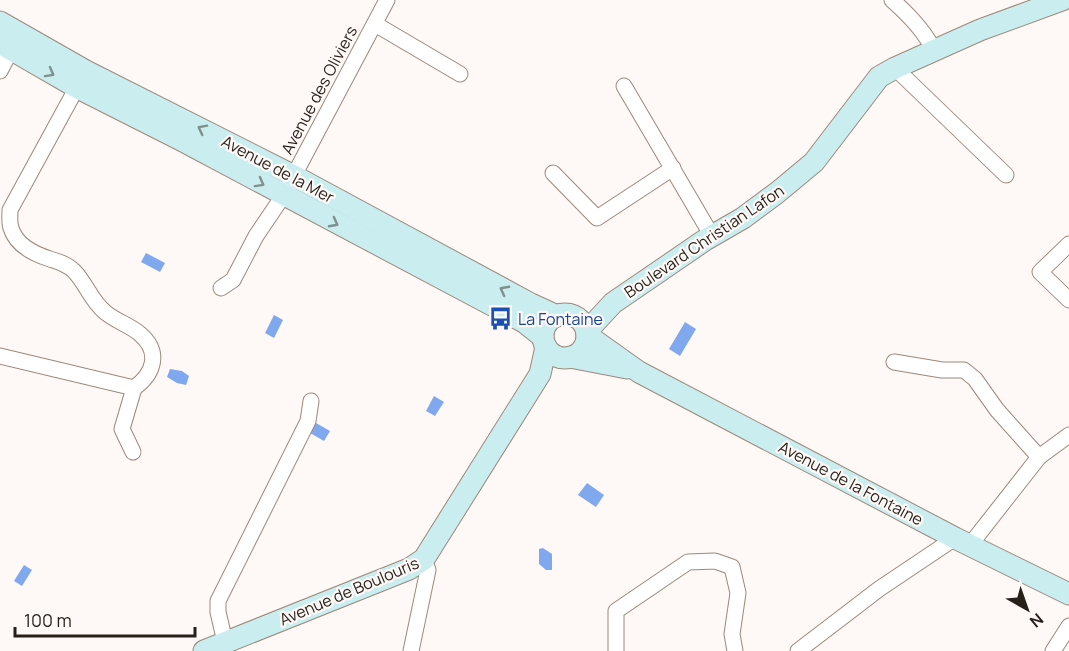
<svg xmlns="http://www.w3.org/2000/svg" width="1069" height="651" viewBox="0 0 1069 651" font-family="Manrope,sans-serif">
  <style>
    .water { fill: #7fa8ef }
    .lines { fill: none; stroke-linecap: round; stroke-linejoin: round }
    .street-casing { stroke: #9d887a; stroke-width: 17 }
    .secondary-casing { stroke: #9d887a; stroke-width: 23 }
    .street { stroke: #fff; stroke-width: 15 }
    .secondary { stroke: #caedf0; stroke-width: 21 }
    .oneway { stroke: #81908f }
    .labels { text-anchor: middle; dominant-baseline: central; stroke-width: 4.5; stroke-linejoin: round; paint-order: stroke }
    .street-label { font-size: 16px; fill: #271f19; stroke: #fef9f6 }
    .transit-label { font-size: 16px; fill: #164399; stroke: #fef9f6; text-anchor: start }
  </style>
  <rect width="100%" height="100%" fill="#fef9f6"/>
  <!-- water -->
  <g class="water">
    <polygon points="146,253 165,263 160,272 141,262"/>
    <polygon points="274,315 283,320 274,338 265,333"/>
    <polygon points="685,322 696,329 680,356 669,349"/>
    <polygon points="170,369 182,371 189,376 186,385 177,383 167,377"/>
    <polygon points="434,396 444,402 435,416 426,411"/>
    <polygon points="316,423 330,431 324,441 310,433"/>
    <polygon points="587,483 604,495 596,507 578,495"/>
    <polygon points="543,548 552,554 552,570 546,570 539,564 539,549"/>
    <polygon points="24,565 32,570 22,586 14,581"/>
  </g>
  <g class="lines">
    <defs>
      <g id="street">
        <path d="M 892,0 C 908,14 925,31 934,51"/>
        <polyline points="375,24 460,74"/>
        <polyline points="895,68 1006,175"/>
        <polyline points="0,71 15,42"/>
        <path d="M 82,78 L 10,210 C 10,215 9,223 11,228 C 16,245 34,254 50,259 C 59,262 67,264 74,271 C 86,283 91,301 105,312 C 115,321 130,325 140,334 C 161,352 154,374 134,388"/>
        <polyline points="624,86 712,236"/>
        <polyline points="553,173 597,218 673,168"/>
        <polyline points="1069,244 1040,272 1069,300"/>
        <polyline points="221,288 233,280 256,236 283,196 387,0"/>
        <polyline points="0,356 134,388"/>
        <polyline points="894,362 942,370 964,370 975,379 997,410 1039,457"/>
        <polyline points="133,452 122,429 134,388"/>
        <polyline points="970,545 1039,457 1069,435"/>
        <polyline points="225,642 218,612 218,601 308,421 311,401"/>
        <polyline points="411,651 428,570 424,559"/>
        <polyline points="616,651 616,611 688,562 715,561 732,567 738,593 732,634 735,651"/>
        <polyline points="798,651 879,589 955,538"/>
        <polyline points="1053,651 1069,626"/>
      </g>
      <g id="secondary">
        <polyline points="0,22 86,71 294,176 531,304 557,316"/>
        <polyline points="0,43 76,87 181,140 524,322 543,337"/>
        <circle cx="565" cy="336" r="22"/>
        <polyline points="587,331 613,303 705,240 743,218 778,192 814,162 879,77 895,68 980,30 1062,0"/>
        <polyline points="587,335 639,372 955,538 1069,594"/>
        <polyline points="570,357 627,368"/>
        <polyline points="204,651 409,569 424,559 540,374 546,347"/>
      </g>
    </defs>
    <!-- street casing -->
    <use href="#street" class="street-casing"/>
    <!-- secondary casing -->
    <use href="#secondary" class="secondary-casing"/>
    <!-- street -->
    <use href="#street" class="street"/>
    <!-- secondary -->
    <use href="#secondary" class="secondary"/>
  </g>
  <!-- one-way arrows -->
  <defs><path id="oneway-chevron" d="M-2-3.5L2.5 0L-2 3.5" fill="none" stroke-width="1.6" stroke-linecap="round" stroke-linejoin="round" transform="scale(1.5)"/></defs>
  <g class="oneway">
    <use href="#oneway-chevron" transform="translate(50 73) rotate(29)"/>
    <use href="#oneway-chevron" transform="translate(202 129) rotate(-153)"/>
    <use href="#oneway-chevron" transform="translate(260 183) rotate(29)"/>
    <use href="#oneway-chevron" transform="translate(334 223) rotate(28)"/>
    <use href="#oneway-chevron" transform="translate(504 290) rotate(-152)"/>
  </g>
  <!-- icons -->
  <defs>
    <symbol id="bus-bare" viewBox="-9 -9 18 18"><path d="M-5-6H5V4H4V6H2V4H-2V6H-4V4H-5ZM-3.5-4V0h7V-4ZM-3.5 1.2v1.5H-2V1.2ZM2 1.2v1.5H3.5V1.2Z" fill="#1a4fb4" stroke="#fef9f6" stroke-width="2.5" paint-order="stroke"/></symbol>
  </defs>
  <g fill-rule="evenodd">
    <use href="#bus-bare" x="484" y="302" width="33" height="33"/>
  </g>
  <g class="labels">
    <!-- street labels -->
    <g class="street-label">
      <text transform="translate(319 90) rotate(-62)">Avenue des Oliviers</text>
      <text transform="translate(278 169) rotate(28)">Avenue de la Mer</text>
      <text transform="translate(704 241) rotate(-34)">Boulevard Christian Lafon</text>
      <text transform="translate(851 483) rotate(28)">Avenue de la Fontaine</text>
      <text transform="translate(349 591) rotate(-23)">Avenue de Boulouris</text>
    </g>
    <!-- transit labels -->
    <g class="transit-label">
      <text x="518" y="319">La Fontaine</text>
    </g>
  </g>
  <!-- north arrow -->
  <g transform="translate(1027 609) rotate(140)" stroke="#fef9f6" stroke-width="4.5" paint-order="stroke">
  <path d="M0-4.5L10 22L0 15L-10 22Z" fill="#271f19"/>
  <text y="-9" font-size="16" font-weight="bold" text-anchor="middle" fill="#271f19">N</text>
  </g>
  <!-- scale -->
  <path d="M15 627v9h180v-9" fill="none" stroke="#271f19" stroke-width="3"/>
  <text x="24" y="627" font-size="18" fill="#271f19" stroke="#fef9f6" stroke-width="4.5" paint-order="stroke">100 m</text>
</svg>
